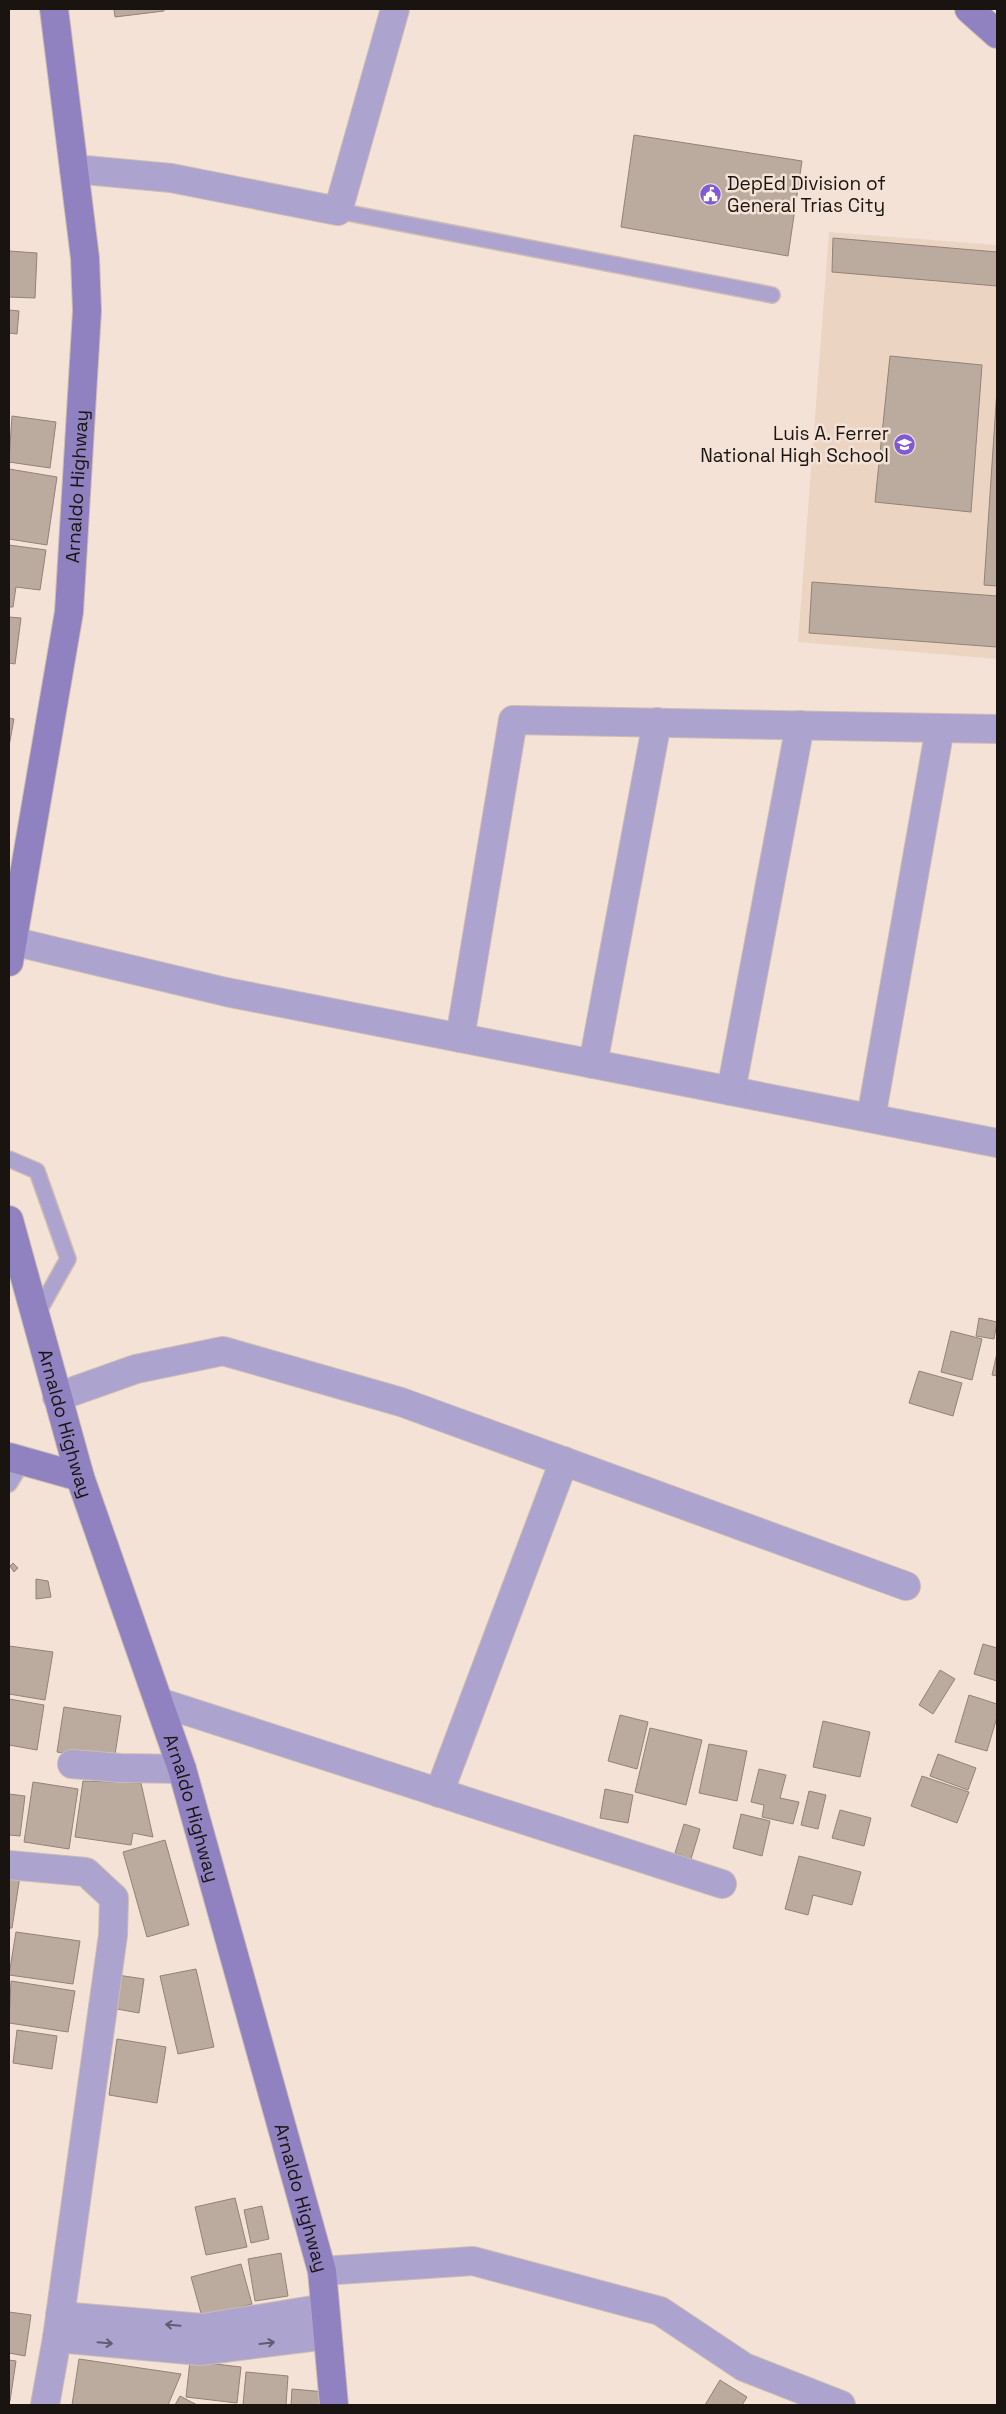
<svg xmlns="http://www.w3.org/2000/svg" width="1006" height="2414" viewBox="0 0 1006 2414" font-family="'Space Grotesk',sans-serif">
  <style>
    .built { fill: #ecd4c3 }
    .building { fill: #bbaa9e; stroke: #928277 }
    .lines { fill: none; stroke-linecap: round; stroke-linejoin: round }
    .lane-casing { stroke: #cdbdb2; stroke-width: 18 }
    .street-casing { stroke: #cdbdb2; stroke-width: 30 }
    .secondary-casing { stroke: #cdbdb2; stroke-width: 30 }
    .lane { stroke: #aca3cf; stroke-width: 15 }
    .street { stroke: #aca3cf; stroke-width: 28 }
    .secondary { stroke: #9082c1; stroke-width: 28 }
    .oneway { stroke: #635c70 }
    .labels { text-anchor: middle; dominant-baseline: central; stroke-width: 5; stroke-linejoin: round; paint-order: stroke }
    .poi-label { font-size: 19px; fill: #1a1410; stroke: #f4e2d6; text-anchor: start }
    .street-label { font-size: 19px; fill: #1a1410; stroke: #f4e2d6 }
  </style>
  <rect width="100%" height="100%" fill="#f4e2d6"/>
  <!-- built -->
  <polygon class="built" points="829,232 997,245 997,659 798,642"/>
  <!-- building -->
  <g class="building">
    <polygon points="114,9 164,9 164,11 115,17"/>
    <polygon points="634,135 802,161 788,256 621,227"/>
    <polygon points="833,238 997,252 997,286 832,272"/>
    <polygon points="9,251 37,253 35,298 9,297"/>
    <polygon points="9,310 19,311 17,334 9,333"/>
    <polygon points="890,356 982,365 971,512 875,502"/>
    <polygon points="997,389 997,586 984,585"/>
    <polygon points="12,416 56,422 50,468 9,462"/>
    <polygon points="9,469 57,477 47,545 9,539"/>
    <polygon points="9,545 46,550 40,590 16,587 13,607 9,607"/>
    <polygon points="812,582 997,596 997,647 809,633"/>
    <polygon points="9,617 21,618 15,664 9,663"/>
    <polygon points="9,718 14,719 9,746"/>
    <polygon points="979,1318 997,1322 994,1339 976,1336"/>
    <polygon points="951,1331 982,1339 972,1380 941,1372"/>
    <polygon points="997,1353 997,1376 992,1375"/>
    <polygon points="919,1371 962,1383 953,1416 909,1403"/>
    <polygon points="13,1563 18,1568 14,1572 10,1566"/>
    <polygon points="36,1579 48,1581 51,1597 36,1599"/>
    <polygon points="983,1644 997,1648 997,1681 974,1674"/>
    <polygon points="9,1646 53,1652 45,1700 9,1694"/>
    <polygon points="940,1670 955,1679 933,1714 919,1705"/>
    <polygon points="969,1695 997,1704 997,1717 987,1751 955,1742"/>
    <polygon points="9,1699 44,1705 37,1750 9,1745"/>
    <polygon points="64,1707 121,1716 114,1761 57,1752"/>
    <polygon points="620,1715 648,1722 637,1769 608,1761"/>
    <polygon points="823,1721 870,1732 860,1777 813,1767"/>
    <polygon points="650,1728 702,1740 686,1805 635,1792"/>
    <polygon points="709,1744 747,1751 737,1801 699,1793"/>
    <polygon points="938,1754 976,1768 968,1790 930,1776"/>
    <polygon points="759,1769 786,1775 780,1798 799,1802 793,1824 762,1817 764,1805 751,1802"/>
    <polygon points="922,1776 969,1792 957,1823 911,1806"/>
    <polygon points="83,1781 141,1783 153,1837 133,1833 131,1845 75,1837"/>
    <polygon points="33,1782 78,1789 69,1849 24,1842"/>
    <polygon points="605,1789 633,1795 628,1823 600,1818"/>
    <polygon points="809,1791 826,1795 818,1829 801,1825"/>
    <polygon points="9,1794 25,1796 20,1836 9,1835"/>
    <polygon points="840,1810 871,1818 864,1846 832,1838"/>
    <polygon points="741,1814 770,1821 762,1856 733,1848"/>
    <polygon points="684,1824 700,1829 691,1859 675,1853"/>
    <polygon points="165,1840 189,1925 147,1937 123,1852"/>
    <polygon points="799,1856 861,1872 852,1905 813,1895 808,1915 785,1909"/>
    <polygon points="9,1875 20,1876 12,1928 9,1928"/>
    <polygon points="16,1932 80,1941 73,1984 9,1975"/>
    <polygon points="196,1969 214,2047 178,2054 160,1976"/>
    <polygon points="111,1974 144,1979 139,2013 106,2007"/>
    <polygon points="11,1981 75,1991 68,2032 9,2023"/>
    <polygon points="17,2030 57,2036 52,2069 13,2063"/>
    <polygon points="117,2039 166,2047 157,2103 109,2095"/>
    <polygon points="235,2198 247,2247 206,2255 195,2207"/>
    <polygon points="262,2206 269,2239 251,2243 244,2210"/>
    <polygon points="281,2253 288,2296 255,2301 248,2259"/>
    <polygon points="241,2264 252,2304 202,2317 191,2277"/>
    <polygon points="9,2312 31,2315 25,2356 9,2353"/>
    <polygon points="79,2359 181,2374 168,2405 72,2405"/>
    <polygon points="9,2360 16,2361 10,2401 9,2401"/>
    <polygon points="190,2361 241,2367 237,2403 186,2397"/>
    <polygon points="246,2372 288,2376 286,2405 243,2405"/>
    <polygon points="720,2380 747,2397 742,2405 705,2405"/>
    <polygon points="292,2389 326,2392 325,2405 291,2405"/>
    <polygon points="180,2396 197,2405 175,2405"/>
  </g>
  <g class="lines">
    <defs>
      <g id="lane">
        <polyline points="338,211 772,295"/>
        <polyline points="9,1159 37,1171 68,1259 36,1316"/>
        <polyline points="9,1484 23,1461"/>
      </g>
      <g id="street">
        <polyline points="74,169 171,178 338,211 395,9"/>
        <polyline points="12,941 226,992 997,1143"/>
        <polyline points="460,1038 513,720 997,729"/>
        <polyline points="593,1064 657,722"/>
        <polyline points="731,1091 800,725"/>
        <polyline points="871,1118 940,728"/>
        <polyline points="57,1397 136,1369 223,1351 401,1402 906,1586"/>
        <polyline points="159,1702 722,1884"/>
        <polyline points="72,1764 120,1768 182,1769"/>
        <polyline points="439,1793 564,1461"/>
        <polyline points="9,1865 86,1872 114,1898 113,1935 57,2338 45,2405"/>
        <polyline points="322,2271 473,2261 660,2311 744,2367 841,2405"/>
        <polyline points="60,2316 203,2328 325,2308"/>
        <polyline points="57,2338 200,2351 327,2335"/>
      </g>
      <g id="secondary">
        <polyline points="969,9 997,34"/>
        <path id="s1" d="M 9,962 L 69,612 L 87,311 L 85,258 L 54,9"/>
        <path id="s2" d="M 9,1220 L 80,1477 L 182,1769 L 322,2271 L 334,2405"/>
        <polyline points="9,1457 80,1477"/>
      </g>
    </defs>
    <!-- lane casing -->
    <use href="#lane" class="lane-casing"/>
    <!-- street casing -->
    <use href="#street" class="street-casing"/>
    <!-- secondary casing -->
    <use href="#secondary" class="secondary-casing"/>
    <!-- lane -->
    <use href="#lane" class="lane"/>
    <!-- street -->
    <use href="#street" class="street"/>
    <!-- secondary -->
    <use href="#secondary" class="secondary"/>
  </g>
  <!-- one-way arrows -->
  <defs><path id="oneway-shaft" d="M-6 0H5M1.5-3L5.5 0L1.5 3" fill="none" stroke-width="1.6" stroke-linecap="round" stroke-linejoin="round" transform="scale(1.25)"/></defs>
  <g class="oneway">
    <use href="#oneway-shaft" transform="translate(173 2325) rotate(-175)"/>
    <use href="#oneway-shaft" transform="translate(105 2343) rotate(5)"/>
    <use href="#oneway-shaft" transform="translate(267 2343) rotate(-7)"/>
  </g>
  <!-- icons -->
  <defs>
    <symbol id="civic-disc" viewBox="-11 -11 22 22"><circle r="9.5" fill="#7f5ad4" stroke="#f4e2d6"/><path d="M-.6-6.5H3V-4.5H.6V-3L4-1V1h2V6H-6V1h2V-1L-.6-3ZM-1.2 2.5V6h2.4V2.5Z" fill="#fff"/></symbol>
    <symbol id="school-disc" viewBox="-11 -11 22 22"><circle r="9.5" fill="#7f5ad4" stroke="#f4e2d6"/><path d="M0-5L7-2L0 1L-7-2ZM-4 1L0 2.5L4 1V4Q0 6-4 4Z" fill="#fff"/></symbol>
  </defs>
  <g fill-rule="evenodd">
    <use href="#civic-disc" x="698" y="182" width="25" height="25"/>
    <use href="#school-disc" x="892" y="432" width="25" height="25"/>
  </g>
  <g class="labels">
    <!-- poi labels -->
    <g class="poi-label">
      <text x="727" y="183">DepEd Division of<tspan x="727" dy="22">General Trias City</tspan></text>
      <text x="889" y="433" text-anchor="end">Luis A. Ferrer<tspan x="889" dy="22">National High School</tspan></text>
    </g>
    <!-- street labels -->
    <g class="street-label">
      <text stroke="none"><textPath href="#s1" startOffset="481">Arnaldo Highway</textPath></text>
      <text stroke="none"><textPath href="#s2" startOffset="211">Arnaldo Highway</textPath></text>
      <text stroke="none"><textPath href="#s2" startOffset="616">Arnaldo Highway</textPath></text>
      <text stroke="none"><textPath href="#s2" startOffset="1021">Arnaldo Highway</textPath></text>
    </g>
  </g>
  <!-- border -->
  <rect width="1006" height="2414" fill="none" stroke="#1a1410" stroke-width="20"/>
</svg>
